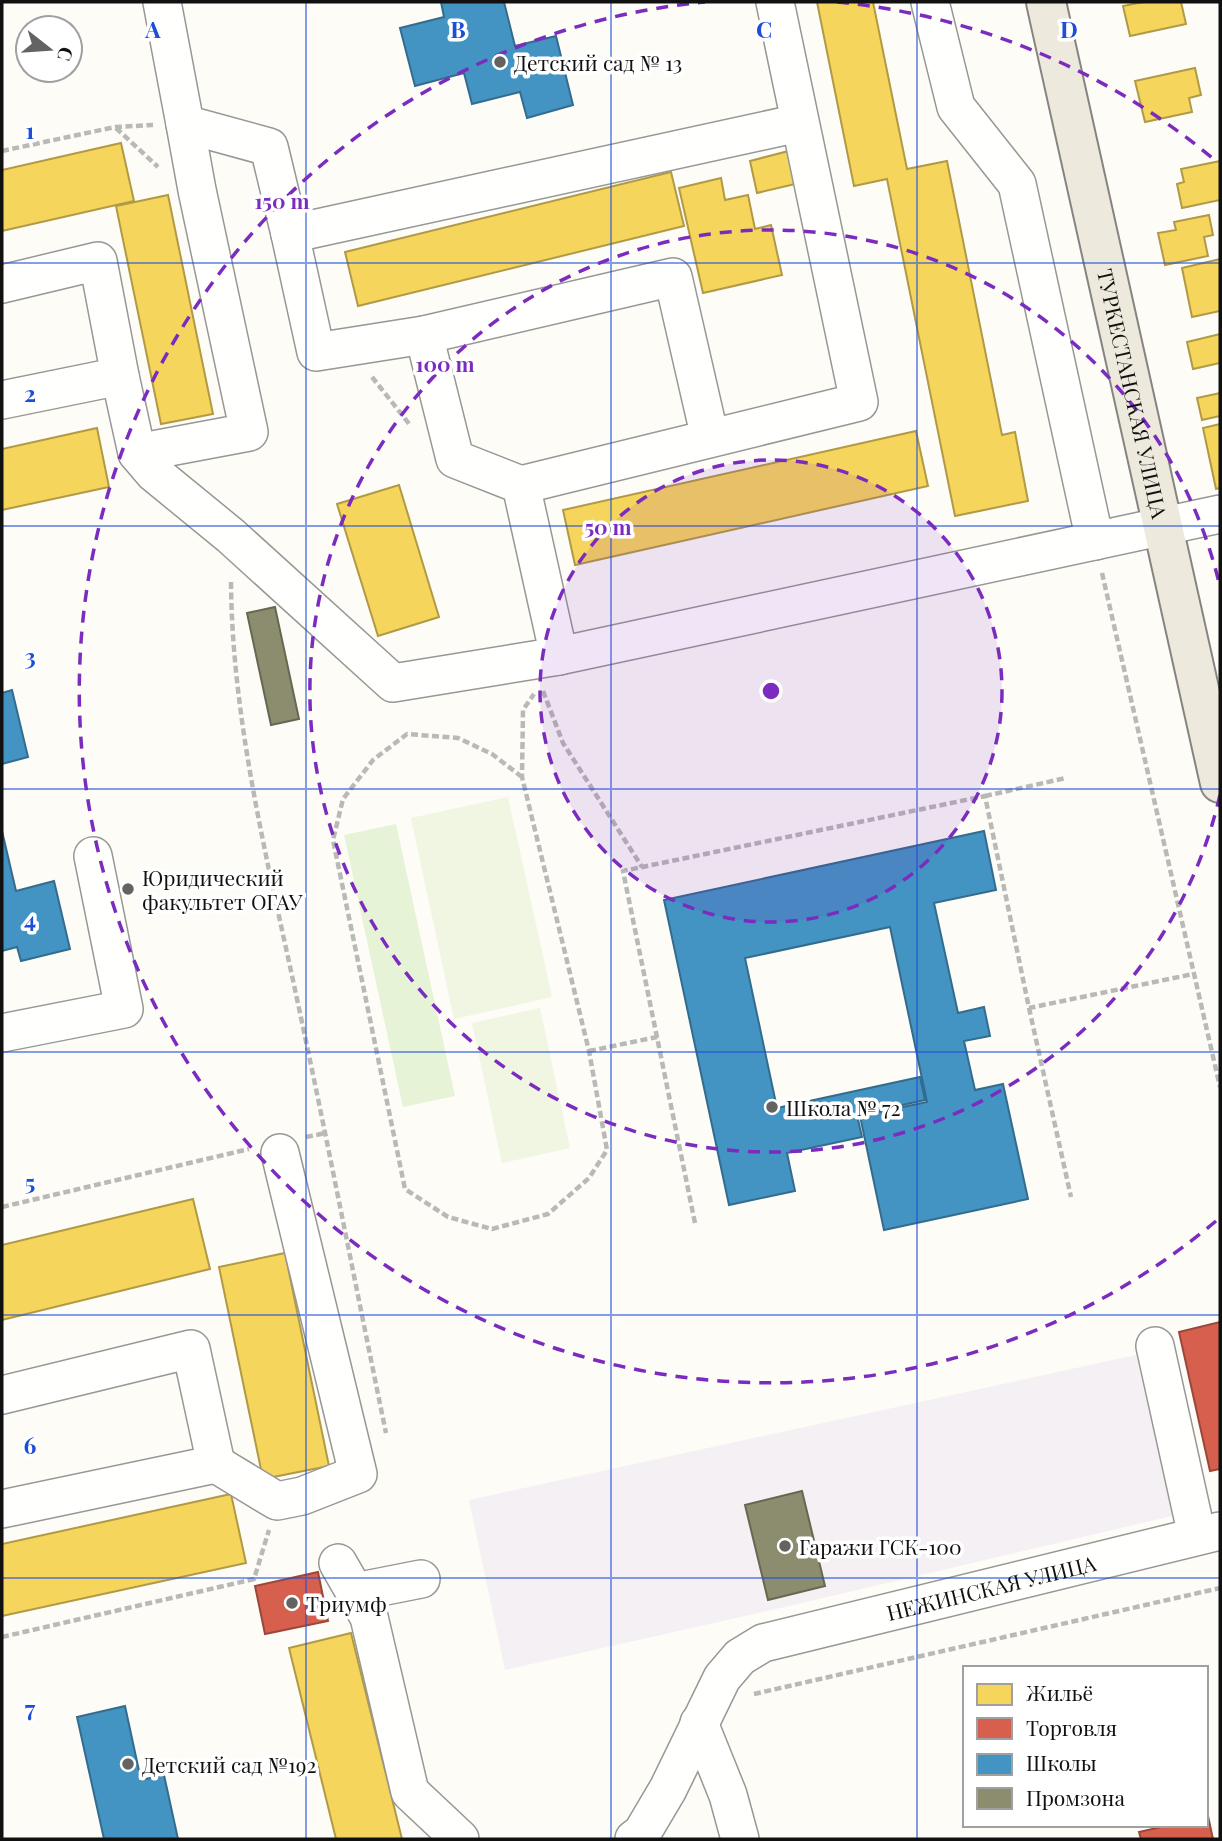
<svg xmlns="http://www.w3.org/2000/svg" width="1222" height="1841" viewBox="0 0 1222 1841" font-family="'Playfair Display',serif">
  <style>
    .industrial { fill: #f5f0f3 }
    .green { fill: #e7f3d7 }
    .pitch { fill: #f0f6e1 }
    .homes { fill: #f6d55c; stroke: #b19a46; stroke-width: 2 }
    .shops { fill: #d6604d; stroke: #9b483b; stroke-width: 2 }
    .schools { fill: #4393c3; stroke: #346c8e; stroke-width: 2 }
    .industry { fill: #8c8c6e; stroke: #676752; stroke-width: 2 }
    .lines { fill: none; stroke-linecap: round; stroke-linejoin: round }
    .minor-casing { stroke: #979795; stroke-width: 40 }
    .major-casing { stroke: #858482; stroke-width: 42 }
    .path { stroke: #b9b9b8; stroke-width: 4.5; stroke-dasharray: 7 3.5; stroke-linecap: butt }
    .minor { stroke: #fffffe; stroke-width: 37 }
    .major { stroke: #ede9dc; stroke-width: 38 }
    .grid { fill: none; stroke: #1d4ed8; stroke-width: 2; stroke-opacity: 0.55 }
    .ring { fill: none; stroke: #7b2cbf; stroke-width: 3.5; stroke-dasharray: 12 9 }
    .poi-dot { fill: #646362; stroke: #fff; stroke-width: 2.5 }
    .labels { text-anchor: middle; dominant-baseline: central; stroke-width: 7; stroke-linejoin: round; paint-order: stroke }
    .poi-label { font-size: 21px; fill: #111; stroke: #fff; text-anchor: start }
    .street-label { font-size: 21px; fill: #111; stroke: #fff }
    .grid-label { font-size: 23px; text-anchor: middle; font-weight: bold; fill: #1d4ed8; stroke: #fff; stroke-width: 7; stroke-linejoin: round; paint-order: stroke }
    .centre { fill: #7b2cbf; stroke: #fff; stroke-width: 3.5 }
    .ring-label { font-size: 21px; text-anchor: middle; font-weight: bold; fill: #7b2cbf; stroke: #fff; stroke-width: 7; stroke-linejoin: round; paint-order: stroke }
  </style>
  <rect width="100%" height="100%" fill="#fdfcf7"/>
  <!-- industrial -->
  <polygon class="industrial" points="1136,1355 1172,1516 789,1606 505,1670 469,1500"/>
  <!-- green -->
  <polygon class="green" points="396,824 455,1096 403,1107 344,835"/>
  <!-- pitch -->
  <g class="pitch">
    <polygon points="508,797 552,997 454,1019 411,818"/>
    <polygon points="540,1008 570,1148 502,1163 472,1023"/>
  </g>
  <!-- homes -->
  <g class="homes">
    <polygon points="817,2 873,2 907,169 947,161 1002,435 1015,432 1028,501 955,516 887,179 854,186"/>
    <polygon points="1143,2 1181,2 1186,24 1130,36 1123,6"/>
    <polygon points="1195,68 1201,95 1189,98 1192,112 1145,122 1135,81"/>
    <polygon points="121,143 134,201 2,231 2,170"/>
    <polygon points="800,148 808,181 757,193 750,161"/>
    <polygon points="1220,161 1220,200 1182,208 1177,184 1184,182 1181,169"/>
    <polygon points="671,172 684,226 358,306 345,252"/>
    <polygon points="721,178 725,200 748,195 755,229 771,225 782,275 703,293 679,188"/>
    <polygon points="168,195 213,414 161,424 116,206"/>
    <polygon points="1209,215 1213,235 1204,237 1208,256 1165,265 1158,233 1176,230 1174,222"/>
    <polygon points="1220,259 1220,311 1192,317 1182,268"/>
    <polygon points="1220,334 1220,363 1193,369 1187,342"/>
    <polygon points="1220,393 1220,416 1202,420 1197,398"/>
    <polygon points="1220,424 1220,488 1216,489 1203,428"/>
    <polygon points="97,428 109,487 2,510 2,449"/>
    <polygon points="916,431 928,486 575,565 563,510"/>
    <polygon points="399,485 439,617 378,636 337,504"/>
    <polygon points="193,1199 210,1269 2,1320 2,1245"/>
    <polygon points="285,1253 329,1466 263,1479 219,1267"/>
    <polygon points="231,1494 246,1563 2,1616 2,1544"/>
    <polygon points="351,1633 402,1839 336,1839 289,1648"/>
  </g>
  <!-- shops -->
  <g class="shops">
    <polygon points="1220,1322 1220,1469 1210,1471 1179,1332"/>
    <polygon points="318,1572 328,1621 265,1634 255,1586"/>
    <polygon points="1208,1816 1213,1839 1141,1839 1139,1832 1170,1825 1206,1825"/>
  </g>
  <!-- schools -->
  <g class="schools">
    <polygon points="441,2 504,2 515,46 556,36 573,105 527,118 520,92 472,104 464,73 415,86 400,28 444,17"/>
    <polygon points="12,690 28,757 2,764 2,693"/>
    <polygon points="2,831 16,891 54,881 70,949 21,961 17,947 2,951"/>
    <polygon points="984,831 996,890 934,903 958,1013 984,1007 990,1036 964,1041 975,1090 1003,1084 1028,1199 884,1230 860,1116 927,1102 890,927 745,958 777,1108 920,1077 925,1100 857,1115 862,1137 787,1153 795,1191 729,1205 664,900"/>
    <polygon points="125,1706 141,1780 164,1775 178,1839 104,1839 77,1717"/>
  </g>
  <!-- industry -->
  <g class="industry">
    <polygon points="275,607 299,719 271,725 247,613"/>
    <polygon points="802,1491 825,1586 768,1600 745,1505"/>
  </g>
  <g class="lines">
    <defs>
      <g id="minor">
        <polyline points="162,2 185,124 269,147 290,234"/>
        <polyline points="930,2 956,107 1017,184 1095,541"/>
        <polyline points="2,284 98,261 120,376"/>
        <polyline points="424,335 316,352 290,234 799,123"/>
        <polyline points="2,400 120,376 137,453 154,473 231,536 393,683 559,656 1220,514"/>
        <polyline points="137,453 249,432 197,190 185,124"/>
        <polyline points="521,485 859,402 775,2"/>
        <polyline points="559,656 521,485 455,459 424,335 673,277 710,438"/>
        <polyline points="2,1033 124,1009 93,856"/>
        <polyline points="1155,1346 1197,1536"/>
        <polyline points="2,1395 191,1349 216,1464"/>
        <polyline points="2,1509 216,1464 277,1501 302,1496 358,1474 280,1153"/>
        <polyline points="338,1563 369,1617 410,1792 460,1839"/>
        <polyline points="355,1592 421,1579"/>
        <polyline points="699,1723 728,1795 740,1839"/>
        <path id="s1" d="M 634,1839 L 642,1833 L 668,1789 L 722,1678 L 740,1657 L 763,1643 L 1220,1531"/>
      </g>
      <g id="major">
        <path id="s2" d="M 1046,2 L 1220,783"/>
      </g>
    </defs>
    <!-- minor casing -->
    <use href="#minor" class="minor-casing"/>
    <!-- major casing -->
    <use href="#major" class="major-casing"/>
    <!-- path -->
    <g class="path">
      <polyline points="116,128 158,167"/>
      <polyline points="2,151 115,127 153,125"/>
      <polyline points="372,377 410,425"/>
      <polyline points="1102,573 1220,1087"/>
      <path d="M 231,582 C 232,721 268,863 297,999 C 328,1143 356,1288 386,1433"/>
      <polyline points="543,691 563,743 642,867"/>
      <polyline points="522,777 492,754 458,738 407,734 373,760 343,799 333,840 405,1189 448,1217 492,1229 548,1214 589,1178 607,1150 589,1051 522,777 523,710 534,694"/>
      <polyline points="985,796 1066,778"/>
      <polyline points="1029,1008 1071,1197"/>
      <polyline points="589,1051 657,1037"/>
      <polyline points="306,1137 326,1133"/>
      <polyline points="2,1207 249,1149"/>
      <polyline points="695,1223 623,871 985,796 1029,1008 1193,974"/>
      <polyline points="2,1637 254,1579 269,1530"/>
      <polyline points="754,1694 1220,1588"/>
    </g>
    <!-- minor -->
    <use href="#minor" class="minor"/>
    <!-- major -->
    <use href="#major" class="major"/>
  </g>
  <!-- grid -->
  <path class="grid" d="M 306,2 L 306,1839M 611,2 L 611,1839M 917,2 L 917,1839M 2,263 L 1220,263M 2,526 L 1220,526M 2,789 L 1220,789M 2,1052 L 1220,1052M 2,1315 L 1220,1315M 2,1578 L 1220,1578"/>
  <!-- distance rings -->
  <circle cx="771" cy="691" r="231" fill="#7b2cbf" fill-opacity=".12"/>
  <g class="ring">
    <circle cx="771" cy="691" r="231"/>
    <path d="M1220 795A461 461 0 1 1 1220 587"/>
    <path d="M1216 1221A692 692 0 1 1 705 2M837 2A692 692 0 0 1 1216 161"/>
  </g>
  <!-- markers -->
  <g class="poi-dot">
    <circle cx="500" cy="62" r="7"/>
    <circle cx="128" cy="889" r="7"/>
    <circle cx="772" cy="1107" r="7"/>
    <circle cx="785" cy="1546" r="7"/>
    <circle cx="292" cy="1603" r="7"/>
    <circle cx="128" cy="1764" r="7"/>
  </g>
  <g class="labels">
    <!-- poi labels -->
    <g class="poi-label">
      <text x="514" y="62">Детский сад № 13</text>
      <text x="142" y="877">Юридический<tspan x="142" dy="24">факультет ОГАУ</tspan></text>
      <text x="786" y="1107">Школа № 72</text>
      <text x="799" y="1546">Гаражи ГСК-100</text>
      <text x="306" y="1603">Триумф</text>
      <text x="142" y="1764">Детский сад №192</text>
    </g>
    <!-- street labels -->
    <g class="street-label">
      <text stroke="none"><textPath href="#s2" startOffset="401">ТУРКЕСТАНСКАЯ УЛИЦА</textPath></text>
      <text stroke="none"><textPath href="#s1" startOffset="474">НЕЖИНСКАЯ УЛИЦА</textPath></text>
    </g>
  </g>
  <g class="grid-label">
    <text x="153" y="38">A</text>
    <text x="458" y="38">B</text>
    <text x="764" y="38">C</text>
    <text x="1069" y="38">D</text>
    <text x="30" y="139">1</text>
    <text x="30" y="402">2</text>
    <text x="30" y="665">3</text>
    <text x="30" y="928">4</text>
    <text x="30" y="1191">5</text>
    <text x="30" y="1454">6</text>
    <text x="30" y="1717">7</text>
  </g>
  <circle cx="771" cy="691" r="10" class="centre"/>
  <g class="ring-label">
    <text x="282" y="209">150 m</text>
    <text x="445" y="372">100 m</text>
    <text x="608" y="535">50 m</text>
  </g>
  <!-- border -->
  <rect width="1222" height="1841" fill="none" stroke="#111111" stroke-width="7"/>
  <!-- legend -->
  <rect x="963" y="1666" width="245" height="161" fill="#ffffff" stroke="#a0a0a0" stroke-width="2"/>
  <rect x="977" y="1684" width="35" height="21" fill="#f6d55c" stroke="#a0a0a0" stroke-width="2"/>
  <text x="1026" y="1701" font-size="21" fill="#111111">Жильё</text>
  <rect x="977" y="1718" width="35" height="21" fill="#d6604d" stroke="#a0a0a0" stroke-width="2"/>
  <text x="1026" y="1736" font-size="21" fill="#111111">Торговля</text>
  <rect x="977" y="1754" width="35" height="21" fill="#4393c3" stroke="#a0a0a0" stroke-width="2"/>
  <text x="1026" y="1771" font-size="21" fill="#111111">Школы</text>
  <rect x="977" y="1788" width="35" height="21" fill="#8c8c6e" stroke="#a0a0a0" stroke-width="2"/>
  <text x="1026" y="1806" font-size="21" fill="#111111">Промзона</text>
  <!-- north arrow -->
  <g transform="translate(49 49) rotate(107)"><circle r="33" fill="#ffffff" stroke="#a0a0a0" stroke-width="2"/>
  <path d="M0-5L12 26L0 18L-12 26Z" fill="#646362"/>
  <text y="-10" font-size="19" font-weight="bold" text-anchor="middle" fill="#111111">С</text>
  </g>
</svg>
